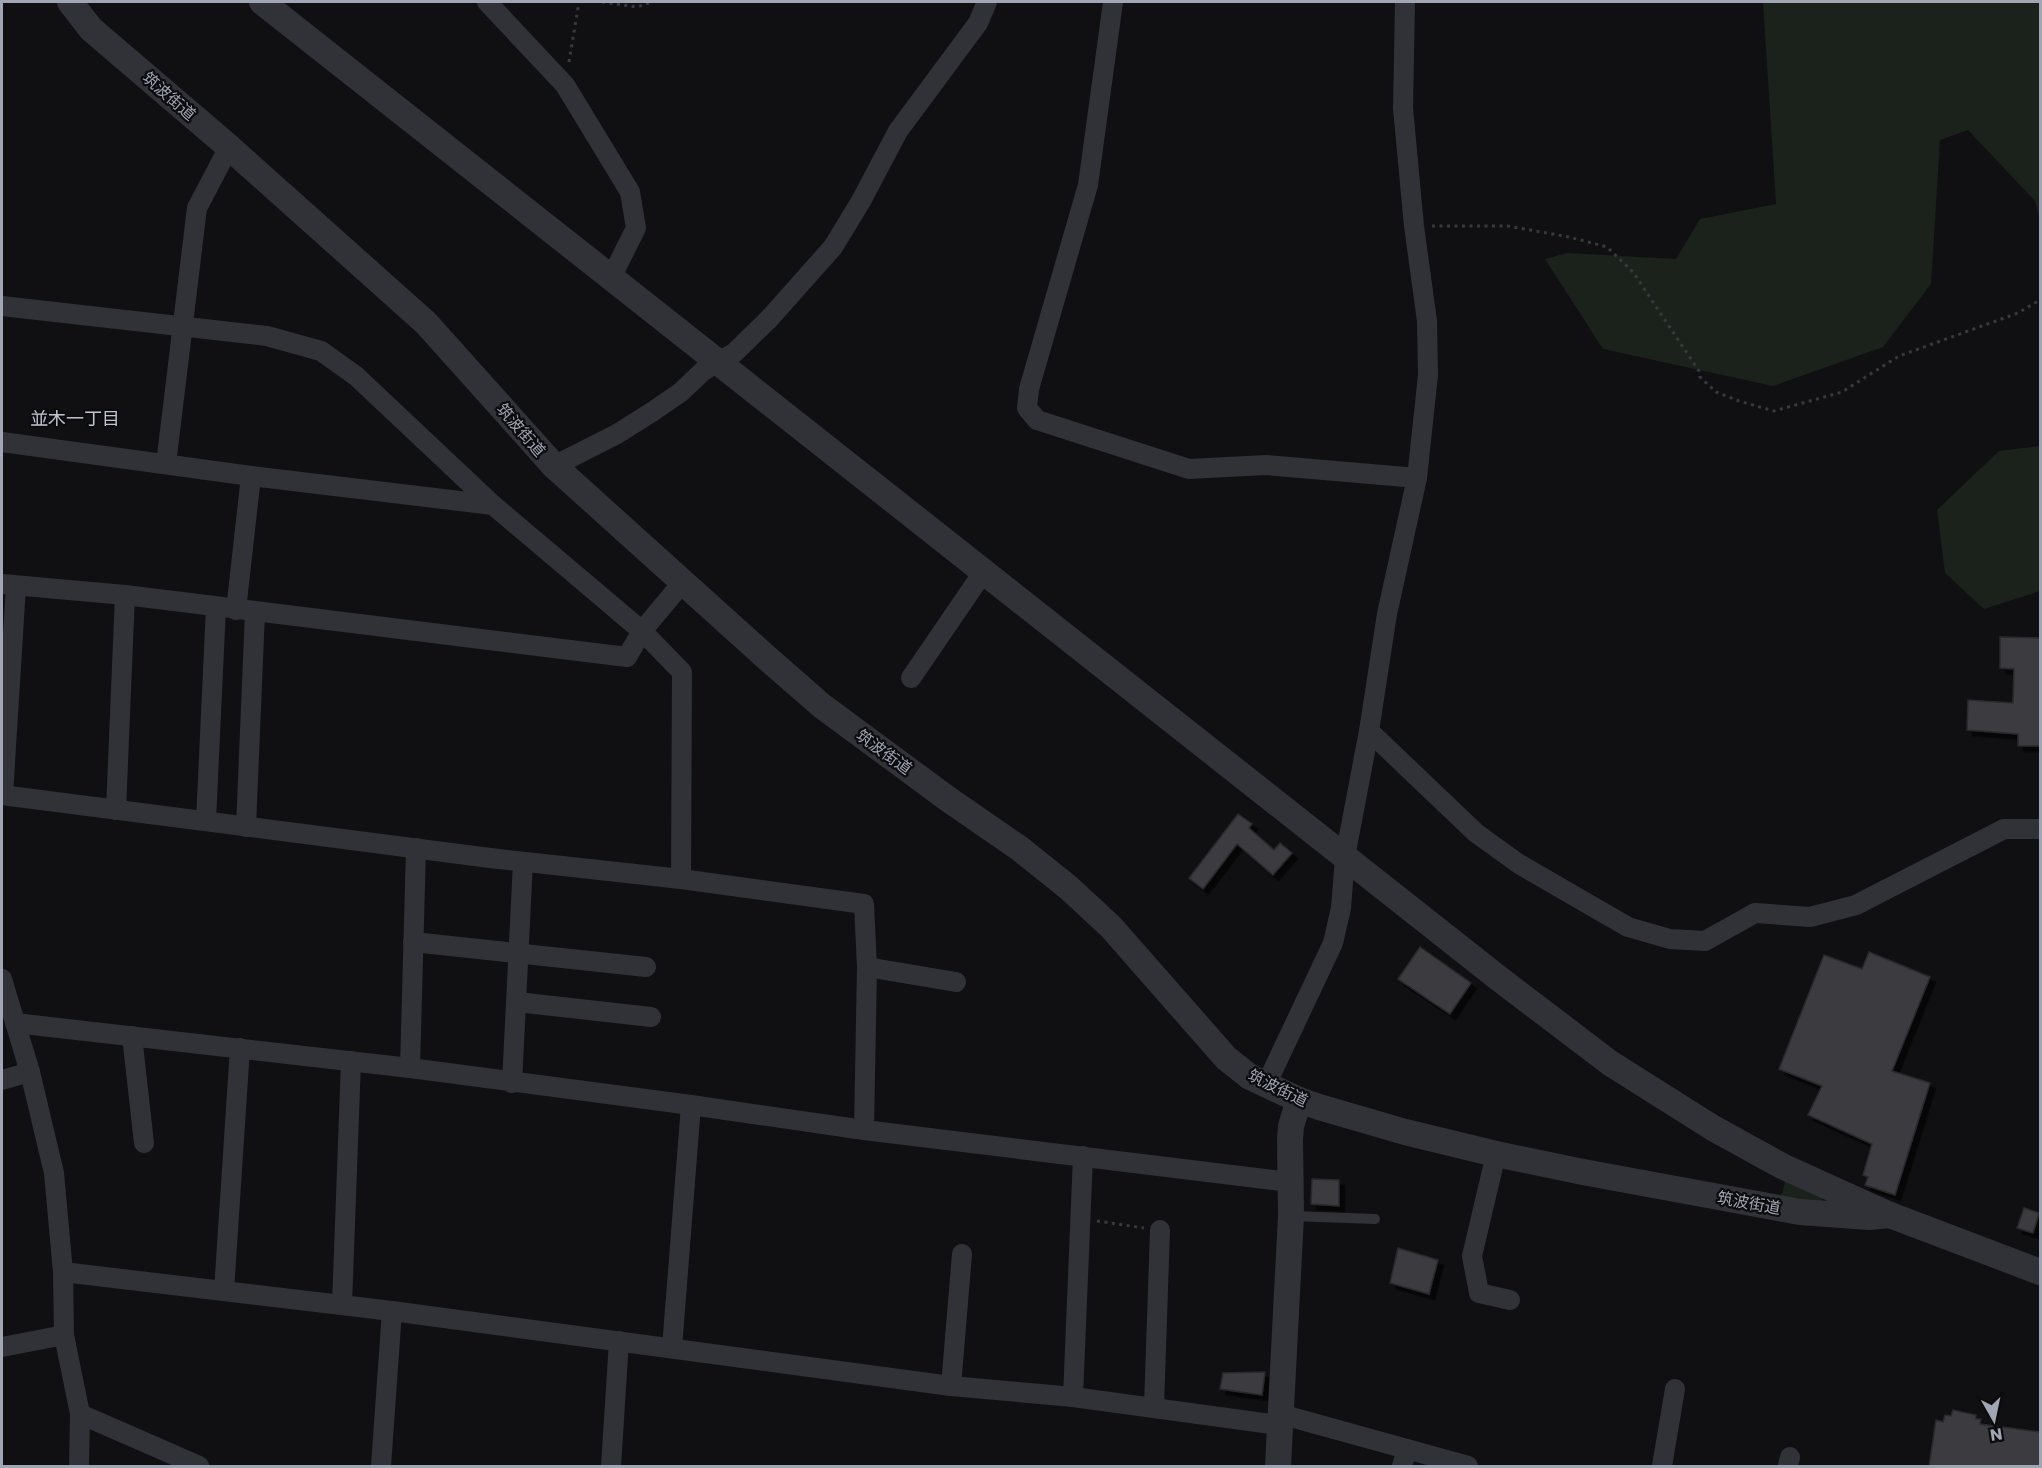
<svg xmlns="http://www.w3.org/2000/svg" width="2042" height="1468" viewBox="0 0 2042 1468" font-family="Poppins,'Noto Sans JP',sans-serif">
  <style>
    .green { fill: #1a221b }
    .building { fill: #3a3b40; stroke: #2a2a2e; stroke-width: 1.5; filter: url(#shadow) }
    .lines { fill: none; stroke-linecap: round; stroke-linejoin: round }
    .path { stroke: #37393f; stroke-width: 3; stroke-dasharray: 3 4.5; stroke-linecap: butt }
    .service { stroke: #313238; stroke-width: 10 }
    .minor { stroke: #313238; stroke-width: 20 }
    .tertiary { stroke: #313238; stroke-width: 26 }
    .labels { text-anchor: middle; dominant-baseline: central; stroke-width: 4.5; stroke-linejoin: round; paint-order: stroke }
    .street-label { font-size: 16px; fill: #a0a6b4; stroke: #0c0b0d }
    .neighbourhood-label { font-size: 18px; fill: #c1c5d0; stroke: #0c0b0d }
  </style>
  <defs>
    <filter id="shadow"><feDropShadow dx="5.5" dy="5.5" stdDeviation="0" flood-color="#0009"/></filter>
  </defs>
  <rect width="100%" height="100%" fill="#101012"/>
  <!-- green -->
  <g class="green">
    <polygon points="1763,2 2040,2 2040,220 2035,201 1968,130 1940,140 1931,284 1883,347 1773,386 1603,349 1545,259 1567,253 1676,259 1700,219 1776,204"/>
    <polygon points="2040,446 2040,591 1984,609 1945,573 1937,510 1999,451"/>
    <polygon points="1785,1180 1823,1198 1819,1204 1776,1202 1783,1191"/>
  </g>
  <!-- building -->
  <g class="building">
    <polygon points="2000,637 2040,638 2040,746 2018,746 2018,734 1967,730 1968,700 2013,703 2014,669 2000,668"/>
    <polygon points="1238,814 1252,824 1249,828 1274,850 1280,843 1292,853 1273,875 1237,844 1203,889 1189,878"/>
    <polygon points="1420,947 1471,983 1450,1014 1398,979"/>
    <polygon points="1869,952 1930,977 1892,1071 1930,1083 1895,1195 1865,1185 1868,1177 1863,1175 1872,1144 1808,1115 1822,1086 1779,1069 1824,955 1862,969"/>
    <polygon points="1312,1179 1339,1180 1339,1206 1311,1204"/>
    <polygon points="2024,1208 2039,1213 2033,1233 2017,1228"/>
    <polygon points="1398,1248 1438,1260 1429,1294 1390,1283"/>
    <polygon points="1265,1372 1262,1395 1220,1389 1223,1373"/>
    <polygon points="1953,1410 1976,1415 1976,1419 1981,1419 1980,1424 2040,1432 2040,1467 1929,1467 1936,1420 1943,1422 1945,1415 1951,1416"/>
  </g>
  <g class="lines">
    <!-- path -->
    <g class="path">
      <polyline points="602,2 637,7 652,2"/>
      <polyline points="569,62 579,2"/>
      <polyline points="1432,226 1508,226 1569,237 1607,247 1633,272 1699,371 1700,377 1716,392 1739,401 1774,411 1842,392 1899,356 2018,313 2040,300"/>
      <polyline points="1097,1221 1144,1228"/>
    </g>
    <!-- service -->
    <polyline class="service" points="1291,1216 1375,1219"/>
    <!-- minor -->
    <g class="minor">
      <polyline points="487,2 565,85 630,192 636,228 611,278"/>
      <polyline points="1113,2 1088,185 1029,389 1027,408 1037,420 1189,469 1266,465 1417,478"/>
      <polyline points="2,306 267,336 321,351 356,376 493,505 642,631 682,672 681,879"/>
      <polyline points="2,442 251,476 493,505"/>
      <polyline points="166,464 197,208 229,147"/>
      <polyline points="554,466 617,434 652,412 681,392 703,371 734,353 769,319 833,247 861,201 898,131 978,23 987,2"/>
      <polyline points="2,584 125,595 627,657 642,631 683,582"/>
      <polyline points="236,610 251,476"/>
      <polyline points="911,678 984,571"/>
      <polyline points="1369,731 1476,833 1519,864 1628,927 1670,939 1705,941 1755,913 1810,917 1856,905 2004,829 2040,829"/>
      <polyline points="2,795 490,858 681,879 864,904 867,967 864,1130"/>
      <polyline points="3,795 16,586"/>
      <polyline points="116,810 125,595"/>
      <polyline points="206,821 216,607"/>
      <polyline points="246,827 255,612"/>
      <polyline points="413,942 646,967"/>
      <polyline points="867,967 956,982"/>
      <polyline points="2,979 30,1072 54,1173 63,1272 64,1335 80,1414 79,1466"/>
      <polyline points="517,1002 651,1017"/>
      <polyline points="15,1023 410,1068 691,1105 864,1130 1290,1182"/>
      <polyline points="132,1036 144,1143"/>
      <polyline points="410,1068 416,848"/>
      <polyline points="2,1080 30,1072"/>
      <polyline points="512,1083 523,862"/>
      <polyline points="1266,1085 1333,943 1341,908 1345,857 1369,731 1387,614 1417,478 1428,375 1427,321 1414,226 1403,108 1405,2"/>
      <polyline points="1496,1154 1472,1256 1479,1293 1510,1300"/>
      <polyline points="63,1272 392,1311 951,1386 1073,1397 1279,1425"/>
      <polyline points="224,1291 240,1048"/>
      <polyline points="342,1305 351,1061"/>
      <polyline points="2,1347 64,1335"/>
      <polyline points="672,1348 691,1105"/>
      <polyline points="951,1386 962,1254"/>
      <polyline points="1073,1397 1083,1156"/>
      <polyline points="1154,1407 1160,1230"/>
      <polyline points="80,1414 199,1466"/>
      <polyline points="1280,1414 1468,1466"/>
      <polyline points="381,1466 392,1311"/>
      <polyline points="611,1466 619,1341"/>
      <polyline points="1402,1466 1407,1449"/>
      <polyline points="1662,1466 1675,1389"/>
      <polyline points="1788,1466 1790,1457"/>
    </g>
    <!-- tertiary -->
    <g class="tertiary">
      <polyline points="70,2 91,29 229,147 426,323 554,466 767,658 822,706 948,799 1019,848 1069,888 1111,927 1226,1058 1250,1077 1299,1100 1319,1107 1405,1132 1496,1154 1583,1172 1800,1212 1869,1217 1890,1215"/>
      <polyline points="262,2 1497,977 1610,1063 1713,1128 1782,1166 1890,1215 2040,1272"/>
      <polyline points="1278,1466 1291,1216 1290,1139 1291,1126 1299,1100"/>
    </g>
  </g>
  <g class="labels">
    <!-- street labels -->
    <g class="street-label">
      <text transform="translate(169 96) rotate(41)">筑波街道</text>
      <text transform="translate(521 430) rotate(49)">筑波街道</text>
      <text transform="translate(884 752) rotate(36)">筑波街道</text>
      <text transform="translate(1278 1088) rotate(26)">筑波街道</text>
      <text transform="translate(1749 1203) rotate(10)">筑波街道</text>
    </g>
    <!-- neighbourhood labels -->
    <g class="neighbourhood-label">
      <text x="75" y="418">並木一丁目</text>
    </g>
  </g>
  <!-- border -->
  <rect width="2042" height="1468" fill="none" stroke="#a0a6b4" stroke-width="6"/>
  <!-- north arrow -->
  <g transform="translate(1994 1420) rotate(171)" stroke="#0c0b0d" stroke-width="4.5" paint-order="stroke">
  <path d="M0-4.5L10 22L0 15L-10 22Z" fill="#a0a6b4"/>
  <text y="-9" font-size="16" font-weight="bold" text-anchor="middle" fill="#a0a6b4">N</text>
  </g>
</svg>
